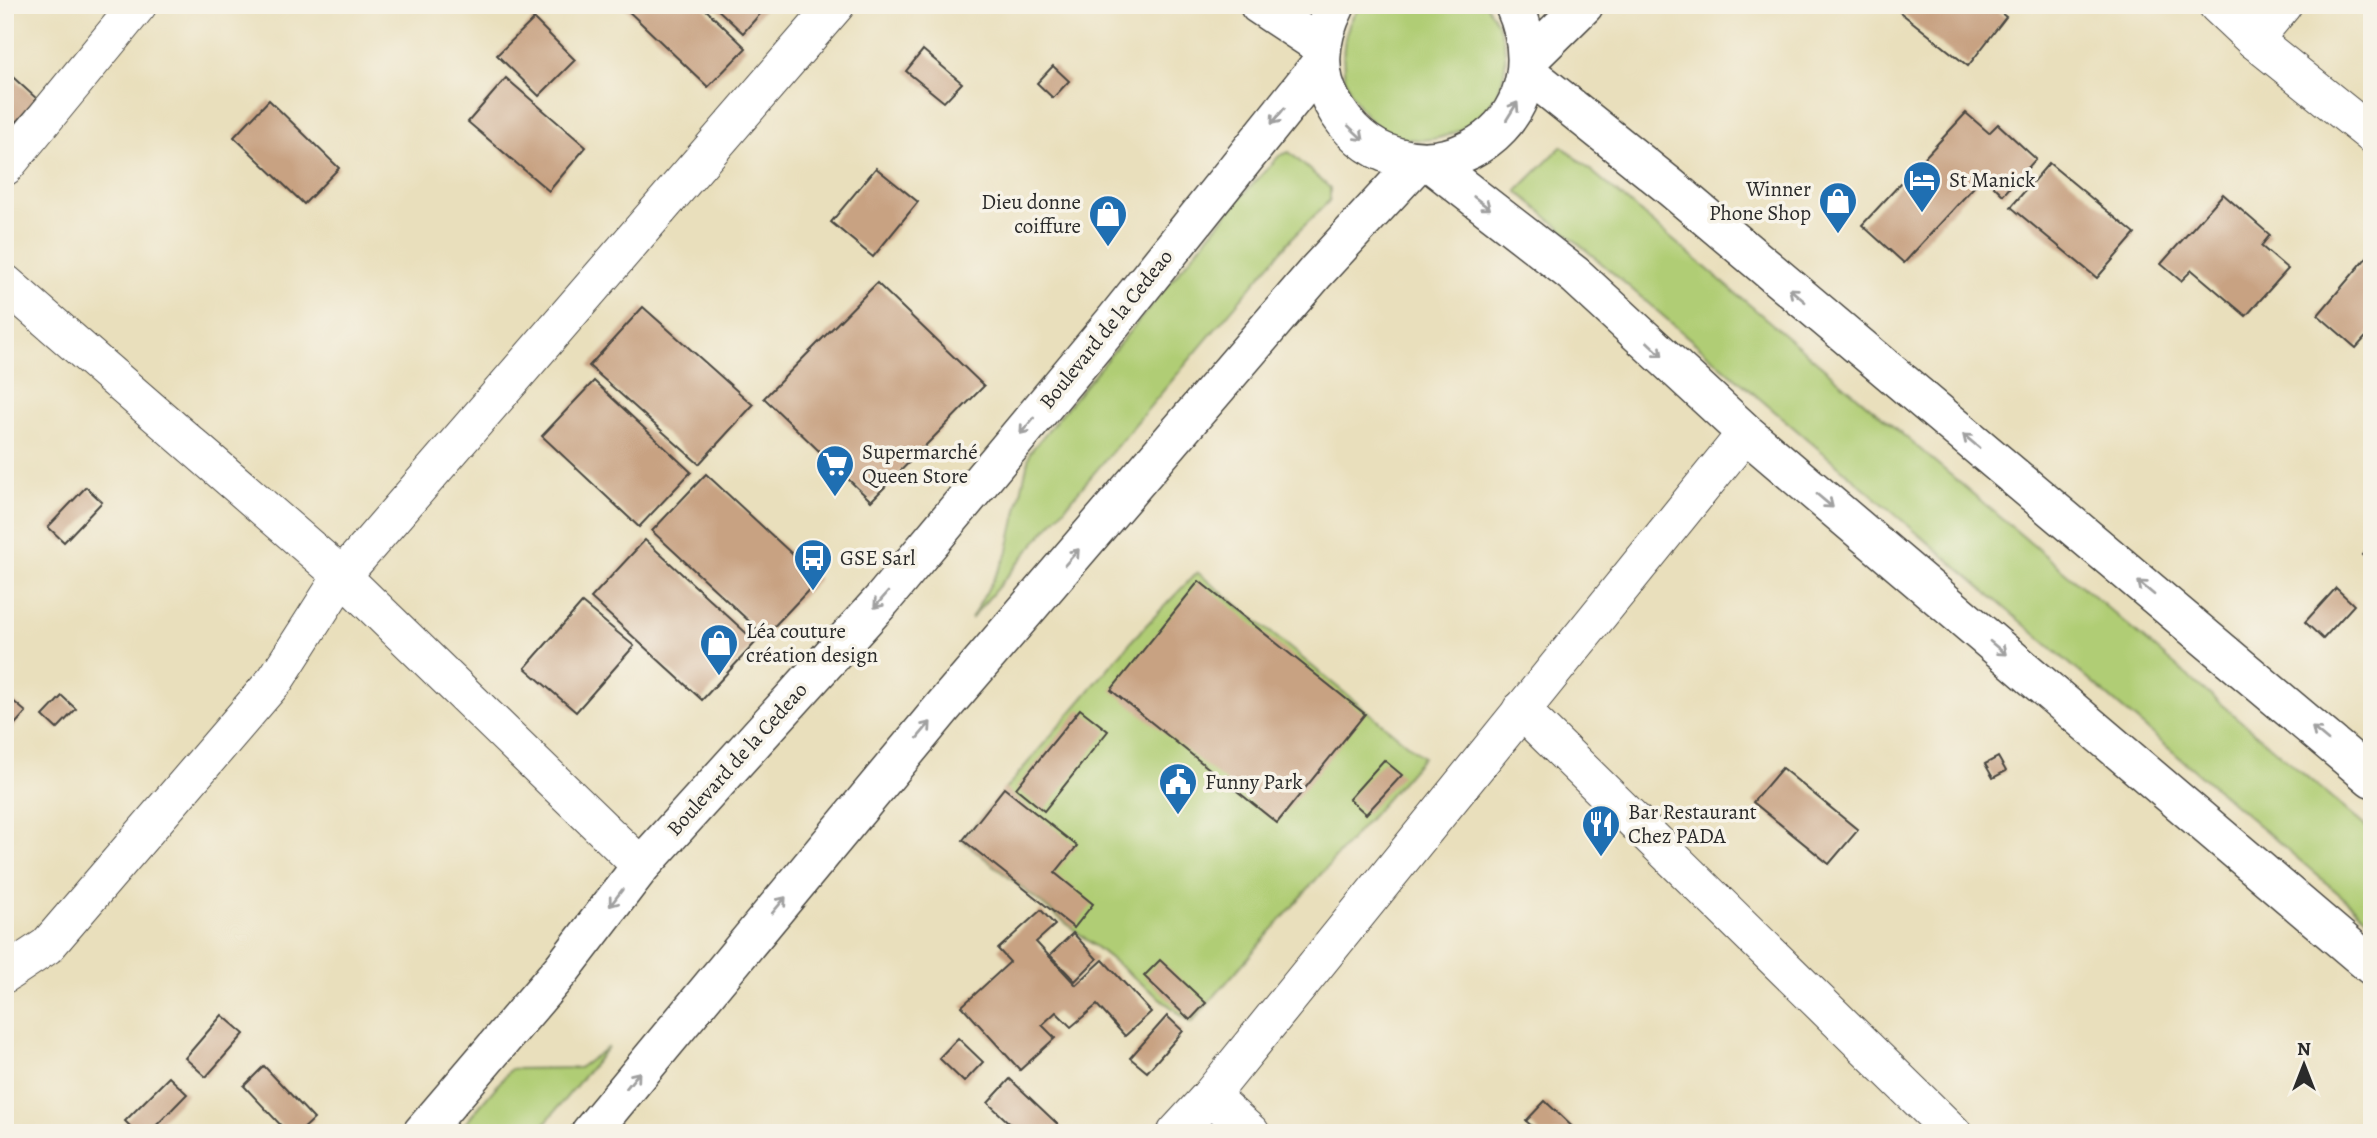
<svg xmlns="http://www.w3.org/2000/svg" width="2377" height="1138" viewBox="0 0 2377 1138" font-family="Alegreya,serif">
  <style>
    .green { fill: #b0cd74; stroke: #6e7c50; stroke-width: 2 }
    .building { fill: #c8a282 }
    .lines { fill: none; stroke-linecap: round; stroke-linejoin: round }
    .street-casing { stroke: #484641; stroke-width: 39 }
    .secondary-casing { stroke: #484641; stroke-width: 41 }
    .street { stroke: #fff; stroke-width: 37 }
    .secondary { stroke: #fff; stroke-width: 38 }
    .oneway { stroke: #a0a0a0 }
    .labels { text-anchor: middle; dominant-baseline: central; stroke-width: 7; stroke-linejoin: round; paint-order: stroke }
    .poi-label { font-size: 21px; fill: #2b2b2b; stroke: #f7f3e8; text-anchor: start }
    .street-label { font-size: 21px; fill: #2b2b2b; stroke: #f7f3e8 }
  </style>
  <rect width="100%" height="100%" fill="#f7f3e8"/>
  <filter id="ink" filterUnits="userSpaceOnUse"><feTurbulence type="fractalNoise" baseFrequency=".0143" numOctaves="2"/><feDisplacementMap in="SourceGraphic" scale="14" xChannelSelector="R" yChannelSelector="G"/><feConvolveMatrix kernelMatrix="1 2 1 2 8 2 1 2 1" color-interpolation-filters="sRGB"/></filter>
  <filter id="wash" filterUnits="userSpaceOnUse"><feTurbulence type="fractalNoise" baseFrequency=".00686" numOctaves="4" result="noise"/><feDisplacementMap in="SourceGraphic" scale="28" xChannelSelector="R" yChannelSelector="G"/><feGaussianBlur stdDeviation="1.57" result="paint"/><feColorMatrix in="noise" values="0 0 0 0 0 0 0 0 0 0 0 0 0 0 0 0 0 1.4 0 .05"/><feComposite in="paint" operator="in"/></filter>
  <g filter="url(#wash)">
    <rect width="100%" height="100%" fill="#e9dfbc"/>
    <!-- green -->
    <g class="green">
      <path d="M 1362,5 L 1486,5 C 1556,101 1418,188 1361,109 C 1353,98 1345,84 1344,70 C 1342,48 1345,22 1362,5 Z"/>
      <polygon points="1562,146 2372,832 2372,922 1517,191"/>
      <polygon points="1289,152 1330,188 1330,200 1292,238 971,619 1007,555 1030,452 1240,198 1279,156"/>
      <polygon points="1197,572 1423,757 1191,1023 962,840 1134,638"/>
      <polygon points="608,1047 537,1133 457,1133 511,1069 579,1068"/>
    </g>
    <g id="blocks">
      <!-- building -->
      <g class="building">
        <polygon points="622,5 701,5 746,48 708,87"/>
        <polygon points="713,5 768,5 743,33"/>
        <polygon points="1891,5 1991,5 2006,17 1968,66"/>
        <polygon points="534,19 575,60 539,96 497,55"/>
        <polygon points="923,50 962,83 944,102 906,71"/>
        <polygon points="1053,66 1069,81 1053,98 1037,83"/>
        <polygon points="5,70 37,99 17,122 5,110"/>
        <polygon points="506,78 586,147 549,191 468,122"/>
        <polygon points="269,100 339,168 304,204 234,137"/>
        <polygon points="1966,113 1989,133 1998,124 2036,159 2003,195 1984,176 1904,263 1862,225"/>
        <polygon points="2049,163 2135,234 2097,278 2011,207"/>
        <polygon points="876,168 918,202 873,257 831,222"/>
        <polygon points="2223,194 2270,235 2261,246 2288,269 2246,316 2192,270 2181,281 2161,264"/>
        <polygon points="2372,251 2372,330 2356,348 2318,315"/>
        <polygon points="877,283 984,386 871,501 764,398"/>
        <polygon points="643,307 753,405 699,464 589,366"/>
        <polygon points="594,381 691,472 639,527 542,436"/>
        <polygon points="706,474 819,579 765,636 652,531"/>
        <polygon points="86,487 102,502 64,542 48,527"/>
        <polygon points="645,540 756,642 702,700 591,598"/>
        <polygon points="2372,544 2372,564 2362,555"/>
        <polygon points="1199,581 1365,714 1277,823 1111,690"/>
        <polygon points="2336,588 2354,605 2323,639 2305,622"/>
        <polygon points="582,603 634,646 576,712 525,668"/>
        <polygon points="5,694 26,712 7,733 5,731"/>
        <polygon points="62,696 76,709 57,729 43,716"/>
        <polygon points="1080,709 1108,731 1044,811 1016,788"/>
        <polygon points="1998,757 2006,771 1993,778 1985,764"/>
        <polygon points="1384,760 1402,775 1366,814 1349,799"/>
        <polygon points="1782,768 1858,830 1829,864 1753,802"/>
        <polygon points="1004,788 1077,846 1055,873 1093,904 1074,928 963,840"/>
        <polygon points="1041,910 1055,925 1036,942 1076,985 1103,960 1151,1012 1125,1036 1097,1005 1071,1027 1056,1012 1042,1025 1055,1038 1020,1070 962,1006 1010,962 998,949"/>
        <polygon points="1073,933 1097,959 1075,981 1050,955"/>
        <polygon points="1160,960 1206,1003 1190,1020 1144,976"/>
        <polygon points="222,1015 244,1034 206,1077 185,1058"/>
        <polygon points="1167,1016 1183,1031 1147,1072 1130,1058"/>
        <polygon points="958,1038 983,1062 964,1082 939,1058"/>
        <polygon points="264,1066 314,1119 299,1133 288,1133 244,1086"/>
        <polygon points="169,1077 187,1094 149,1133 137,1133 125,1121"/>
        <polygon points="1010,1079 1067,1133 1020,1133 988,1103"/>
        <polygon points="1545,1101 1579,1133 1540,1133 1526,1121"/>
      </g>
    </g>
  </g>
  <g filter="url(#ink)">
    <use href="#blocks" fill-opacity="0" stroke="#484641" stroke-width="2"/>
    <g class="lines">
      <defs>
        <g id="street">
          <polyline points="2217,5 2254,40 2372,135"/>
          <polyline points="2254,40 2283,5"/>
          <polyline points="5,167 138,5"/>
          <polyline points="5,283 342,576 641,866"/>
          <polyline points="1521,710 1953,1133"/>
          <polyline points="5,974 47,946 276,679 342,576 836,5"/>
          <polyline points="1210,1096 1251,1133"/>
          <polyline points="1176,1133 1210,1096 1746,433"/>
        </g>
        <g id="secondary">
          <polyline points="1259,5 1321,46"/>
          <path d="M 1336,5 C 1320,36 1315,71 1332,102 C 1396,222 1575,141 1514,5"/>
          <polyline points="1529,59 1584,5"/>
          <polyline points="1527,72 1668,185 2372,778"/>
          <polyline points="1428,161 1576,276 1746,433 2372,966"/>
          <polyline points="422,1133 562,969 641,866 882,600 1112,324 1321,63"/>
          <polyline points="590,1133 943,707 1316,272 1419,161"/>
        </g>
      </defs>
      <!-- street casing -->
      <use href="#street" class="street-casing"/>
      <!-- secondary casing -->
      <use href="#secondary" class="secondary-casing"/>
      <!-- street -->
      <use href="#street" class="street"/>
      <!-- secondary -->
      <use href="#secondary" class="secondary"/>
    </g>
    <!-- one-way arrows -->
    <defs><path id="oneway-shaft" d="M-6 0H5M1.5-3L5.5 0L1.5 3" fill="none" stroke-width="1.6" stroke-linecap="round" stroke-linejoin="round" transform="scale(1.75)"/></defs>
    <g class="oneway">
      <use href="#oneway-shaft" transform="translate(1512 111) rotate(-58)"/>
      <use href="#oneway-shaft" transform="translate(1278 116) rotate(129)"/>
      <use href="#oneway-shaft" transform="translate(1356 133) rotate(43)"/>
      <use href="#oneway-shaft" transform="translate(1482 203) rotate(38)"/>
      <use href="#oneway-shaft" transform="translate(1797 295) rotate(-140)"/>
      <use href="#oneway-shaft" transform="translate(1655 349) rotate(43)"/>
      <use href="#oneway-shaft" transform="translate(1027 426) rotate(130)"/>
      <use href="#oneway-shaft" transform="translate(1971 441) rotate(-140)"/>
      <use href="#oneway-shaft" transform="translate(1825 501) rotate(40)"/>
      <use href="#oneway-shaft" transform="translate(1072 557) rotate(-49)"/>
      <use href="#oneway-shaft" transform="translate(2146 588) rotate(-140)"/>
      <use href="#oneway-shaft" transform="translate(881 600) rotate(131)"/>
      <use href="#oneway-shaft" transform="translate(1998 648) rotate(40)"/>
      <use href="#oneway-shaft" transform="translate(924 730) rotate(-50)"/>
      <use href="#oneway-shaft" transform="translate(2320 734) rotate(-140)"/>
      <use href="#oneway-shaft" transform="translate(616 898) rotate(127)"/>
      <use href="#oneway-shaft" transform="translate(779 905) rotate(-50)"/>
      <use href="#oneway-shaft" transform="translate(633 1080) rotate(-51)"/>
    </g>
  </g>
  <!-- icons -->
  <defs>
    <symbol id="hotel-pin" viewBox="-11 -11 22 30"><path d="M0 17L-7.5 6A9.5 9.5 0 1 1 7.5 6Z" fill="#1f6fb2" stroke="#f7f3e8"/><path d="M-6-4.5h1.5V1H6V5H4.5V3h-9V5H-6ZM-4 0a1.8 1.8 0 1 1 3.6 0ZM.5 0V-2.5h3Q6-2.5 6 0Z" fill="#fff"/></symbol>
    <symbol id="shop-pin" viewBox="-11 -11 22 30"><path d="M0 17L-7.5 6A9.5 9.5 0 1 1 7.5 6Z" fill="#1f6fb2" stroke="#f7f3e8"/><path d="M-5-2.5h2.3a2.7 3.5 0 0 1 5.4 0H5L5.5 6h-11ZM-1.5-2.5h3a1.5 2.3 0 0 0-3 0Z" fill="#fff"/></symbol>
    <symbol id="supermarket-pin" viewBox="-11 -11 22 30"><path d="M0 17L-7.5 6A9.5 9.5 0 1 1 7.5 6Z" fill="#1f6fb2" stroke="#f7f3e8"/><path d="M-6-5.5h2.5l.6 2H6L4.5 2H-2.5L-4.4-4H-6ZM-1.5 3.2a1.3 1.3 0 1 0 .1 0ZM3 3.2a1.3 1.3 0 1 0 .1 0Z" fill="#fff"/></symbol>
    <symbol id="bus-pin" viewBox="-11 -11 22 30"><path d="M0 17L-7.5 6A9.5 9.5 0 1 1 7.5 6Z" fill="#1f6fb2" stroke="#f7f3e8"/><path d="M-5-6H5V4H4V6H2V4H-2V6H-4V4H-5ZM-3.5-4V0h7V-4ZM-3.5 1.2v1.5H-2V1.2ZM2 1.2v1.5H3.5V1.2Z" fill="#fff"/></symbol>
    <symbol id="civic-pin" viewBox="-11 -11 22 30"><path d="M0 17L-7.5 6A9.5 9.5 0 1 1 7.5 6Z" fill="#1f6fb2" stroke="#f7f3e8"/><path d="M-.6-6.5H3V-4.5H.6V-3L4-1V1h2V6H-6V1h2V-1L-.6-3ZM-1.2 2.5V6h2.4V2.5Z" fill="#fff"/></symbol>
    <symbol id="restaurant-pin" viewBox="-11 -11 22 30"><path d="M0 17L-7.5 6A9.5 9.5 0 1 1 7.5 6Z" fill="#1f6fb2" stroke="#f7f3e8"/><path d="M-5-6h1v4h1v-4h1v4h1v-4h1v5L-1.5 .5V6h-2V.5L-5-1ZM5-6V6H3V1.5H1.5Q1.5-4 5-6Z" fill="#fff"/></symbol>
  </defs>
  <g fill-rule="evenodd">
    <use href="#hotel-pin" x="1900" y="158" width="44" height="60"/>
    <use href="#shop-pin" x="1816" y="179" width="44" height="60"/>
    <use href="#shop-pin" x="1086" y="192" width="44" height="60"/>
    <use href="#supermarket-pin" x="813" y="442" width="44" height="60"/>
    <use href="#bus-pin" x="791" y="536" width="44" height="60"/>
    <use href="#shop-pin" x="697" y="621" width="44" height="60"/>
    <use href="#civic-pin" x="1156" y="760" width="44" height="60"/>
    <use href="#restaurant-pin" x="1579" y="802" width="44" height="60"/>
  </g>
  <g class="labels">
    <!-- poi labels -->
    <g class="poi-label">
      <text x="1949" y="180">St Manick</text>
      <text x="1811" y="189" text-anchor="end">Winner<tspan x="1811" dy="24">Phone Shop</tspan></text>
      <text x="1081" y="202" text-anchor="end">Dieu donne<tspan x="1081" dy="24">coiffure</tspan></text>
      <text x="862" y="452">Supermarché<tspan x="862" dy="24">Queen Store</tspan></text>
      <text x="840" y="558">GSE Sarl</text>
      <text x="746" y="631">Léa couture<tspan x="746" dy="24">création design</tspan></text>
      <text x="1205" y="782">Funny Park</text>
      <text x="1628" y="812">Bar Restaurant<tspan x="1628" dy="24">Chez PADA</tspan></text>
    </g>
    <!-- street labels -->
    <g class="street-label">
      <text transform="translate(1106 329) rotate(-51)">Boulevard de la Cedeao</text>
      <text transform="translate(737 759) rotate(-48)">Boulevard de la Cedeao</text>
    </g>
  </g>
  <!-- margin -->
  <rect width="2377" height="1138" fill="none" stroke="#f7f3e8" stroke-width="28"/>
  <!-- north arrow -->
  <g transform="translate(2304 1065)" stroke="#f7f3e8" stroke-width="5" paint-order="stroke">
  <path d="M0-5L12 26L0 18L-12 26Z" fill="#2b2b2b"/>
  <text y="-10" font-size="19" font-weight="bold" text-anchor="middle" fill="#2b2b2b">N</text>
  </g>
</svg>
